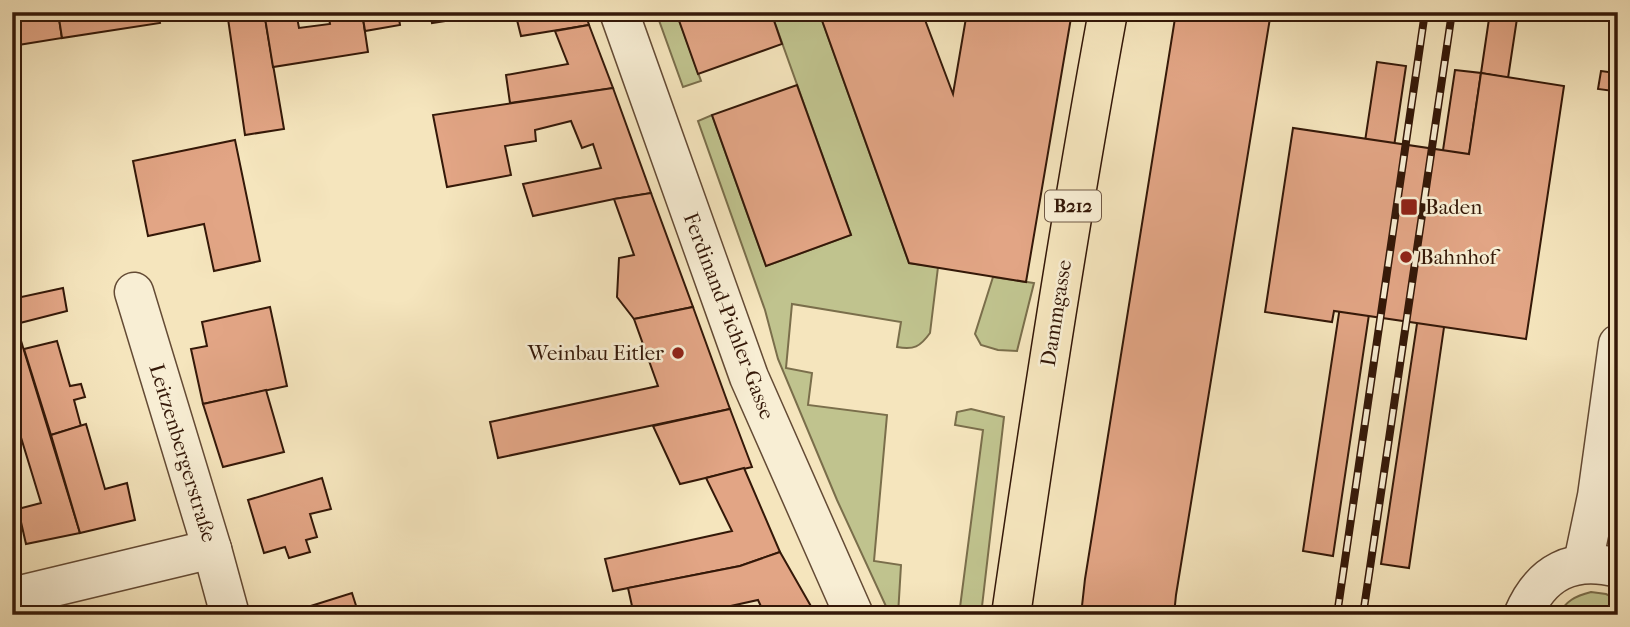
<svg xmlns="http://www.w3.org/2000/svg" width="1630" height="627" viewBox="0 0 1630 627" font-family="'IM FELL French Canon',serif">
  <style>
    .green { fill: #c0c38e; stroke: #7a6e4b; stroke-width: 2 }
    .building { fill: #e2a585; stroke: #341808; stroke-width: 2 }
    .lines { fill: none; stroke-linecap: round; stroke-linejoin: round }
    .minor-casing { stroke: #644b35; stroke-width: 41 }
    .primary-casing { stroke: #341808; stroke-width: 41 }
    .minor { stroke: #f8eed4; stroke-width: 38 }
    .primary { stroke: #f5e5bd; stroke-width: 38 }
    .rail-casing { stroke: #341808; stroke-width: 8 }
    .rail { stroke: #f8eed4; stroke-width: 5; stroke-dasharray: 16; stroke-linecap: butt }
    .poi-dot { fill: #8f2418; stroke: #f8eed4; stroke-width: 2.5 }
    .labels { text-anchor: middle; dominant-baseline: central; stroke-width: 5; stroke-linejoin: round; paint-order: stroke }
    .shield { fill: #f8eed4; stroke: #6f5845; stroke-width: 2 }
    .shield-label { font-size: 19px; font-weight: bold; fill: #341808 }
    .poi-label { font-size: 21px; fill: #341808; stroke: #f8eed4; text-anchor: start }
    .street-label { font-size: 21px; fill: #341808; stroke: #f8eed4 }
  </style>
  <rect width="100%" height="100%" fill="#f5e5bd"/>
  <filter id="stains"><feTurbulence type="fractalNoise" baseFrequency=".00286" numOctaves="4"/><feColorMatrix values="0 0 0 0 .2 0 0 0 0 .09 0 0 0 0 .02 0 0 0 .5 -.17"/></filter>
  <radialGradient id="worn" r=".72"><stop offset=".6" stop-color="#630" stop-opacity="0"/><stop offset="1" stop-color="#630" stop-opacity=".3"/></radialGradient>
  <!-- green -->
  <g class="green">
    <polygon points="656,12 676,12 701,81 683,87"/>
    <path d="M 771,12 L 819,12 L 909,263 L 938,267 L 930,333 C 920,347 914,350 897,347 L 901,322 L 792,304 L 786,368 L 812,373 L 808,405 L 887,415 L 874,561 L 901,565 L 898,615 L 890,615 L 837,500 L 778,359 L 765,310 L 698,121 L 712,115 L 766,266 L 851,235 Z"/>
    <polygon points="993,277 1034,283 1017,351 998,350 981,345 975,334"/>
    <polygon points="971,409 1004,417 981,615 959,615 983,430 955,425 957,412"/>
    <path d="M 1591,592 L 1606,594 L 1618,600 L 1618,615 L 1558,615 C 1566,601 1575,596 1591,592 Z"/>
  </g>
  <!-- building -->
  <g class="building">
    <polygon points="12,12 58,12 62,38 12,46"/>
    <polygon points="58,12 158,12 160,23 62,38"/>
    <polygon points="227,12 264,12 284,129 245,135"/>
    <polygon points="264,12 296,12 299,28 330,24 328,12 362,12 368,52 273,67"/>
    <polygon points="362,12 398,12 400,25 365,31"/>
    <polygon points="430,12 464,12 465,18 432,23"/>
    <polygon points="515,12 585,12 589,25 521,36"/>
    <polygon points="676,12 771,12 782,44 698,74"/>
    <polygon points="819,12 922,12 953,94 967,12 1072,12 1026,282 909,263"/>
    <polygon points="1176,12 1271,12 1176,595 1174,615 1081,615 1085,579"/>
    <polygon points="1490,12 1518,12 1508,78 1481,73"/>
    <polygon points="589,25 613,88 510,103 506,75 568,64 555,31"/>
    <polygon points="1377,62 1406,66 1333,556 1303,551"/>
    <polygon points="1455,70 1481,73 1409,568 1381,564"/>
    <polygon points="1601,71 1616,73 1613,91 1598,89"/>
    <polygon points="1481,73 1564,86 1526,339 1334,311 1332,322 1265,312 1293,128 1469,154"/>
    <polygon points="797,85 851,235 766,266 712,115"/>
    <polygon points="613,88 651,193 614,199 533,216 523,184 601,168 593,144 582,148 571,121 535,130 536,141 505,146 511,175 447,187 433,115"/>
    <polygon points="235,140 260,261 214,271 204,224 148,236 133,161"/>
    <polygon points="651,193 693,307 634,319 617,297 619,258 634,255 614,199"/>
    <polygon points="63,288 67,311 16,324 12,311 12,299"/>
    <polygon points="270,307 287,386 203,404 191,349 207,346 202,322"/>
    <polygon points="693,307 730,409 498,458 490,422 658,386 634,319"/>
    <polygon points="18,331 80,533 26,544 18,509 41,503 12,408 12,334"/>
    <polygon points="57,341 70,386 81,384 85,397 74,400 81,426 51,435 24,349"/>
    <polygon points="266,390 284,452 223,467 203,404"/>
    <polygon points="730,409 752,467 680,484 653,426"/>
    <polygon points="86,424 105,489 127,483 135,520 80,533 51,435"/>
    <polygon points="744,468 780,552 740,566 613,591 605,559 732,531 706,478"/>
    <polygon points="322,478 331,509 310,514 317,537 306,540 310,552 289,558 285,547 264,553 248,500"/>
    <polygon points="780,552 816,615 765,615 758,600 690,615 634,615 628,588 740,566"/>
    <polygon points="352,593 359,615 299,615 298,610"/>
  </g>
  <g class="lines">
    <defs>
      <g id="minor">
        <polyline points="619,12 749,377 854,615"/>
        <polyline points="134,292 212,549 230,615"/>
        <polyline points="1583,563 1597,496 1618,344"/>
        <polyline points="12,597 212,549"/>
        <path d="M 1523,615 C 1541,572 1573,556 1618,568"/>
      </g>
      <path id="primary" d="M 1011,615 C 1040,413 1071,212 1108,12"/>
    </defs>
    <!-- minor casing -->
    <use href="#minor" class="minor-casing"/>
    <!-- primary casing -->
    <use href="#primary" class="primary-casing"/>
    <!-- minor -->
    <use href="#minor" class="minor"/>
    <!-- primary -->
    <use href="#primary" class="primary"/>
    <defs>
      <g id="rail">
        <polyline points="1337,615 1425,12"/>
        <polyline points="1363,615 1452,12"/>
      </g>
    </defs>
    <!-- rail casing -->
    <use href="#rail" class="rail-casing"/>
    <!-- rail -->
    <use href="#rail" class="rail"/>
  </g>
  <!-- markers -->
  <g class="poi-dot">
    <rect x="1400" y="198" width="18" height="18" rx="3.5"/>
    <circle cx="1406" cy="257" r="7"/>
    <circle cx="678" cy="353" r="7"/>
  </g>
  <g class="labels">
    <!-- shield labels -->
    <rect class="shield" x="1045" y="190.5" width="56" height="31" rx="5"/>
    <g class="shield-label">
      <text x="1073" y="206">B212</text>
    </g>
    <!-- poi labels -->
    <g class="poi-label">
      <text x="1425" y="207">Baden</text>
      <text x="1420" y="257">Bahnhof</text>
      <text x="664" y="353" text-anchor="end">Weinbau Eitler</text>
    </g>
    <!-- street labels -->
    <g class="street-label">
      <text transform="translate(1056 313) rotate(-81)">Dammgasse</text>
      <text transform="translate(729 316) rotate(69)">Ferdinand-Pichler-Gasse</text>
      <text transform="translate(183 453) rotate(73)">Leitzenbergerstraße</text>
    </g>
  </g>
  <!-- margin -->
  <rect width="1630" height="627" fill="none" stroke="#f5e5bd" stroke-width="42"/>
  <rect x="14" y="14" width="1602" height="599" fill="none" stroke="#341808" stroke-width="3.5"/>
  <rect x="21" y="21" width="1588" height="585" fill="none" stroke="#341808" stroke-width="2"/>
  <rect width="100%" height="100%" filter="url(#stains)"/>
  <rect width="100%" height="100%" fill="url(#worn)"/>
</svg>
